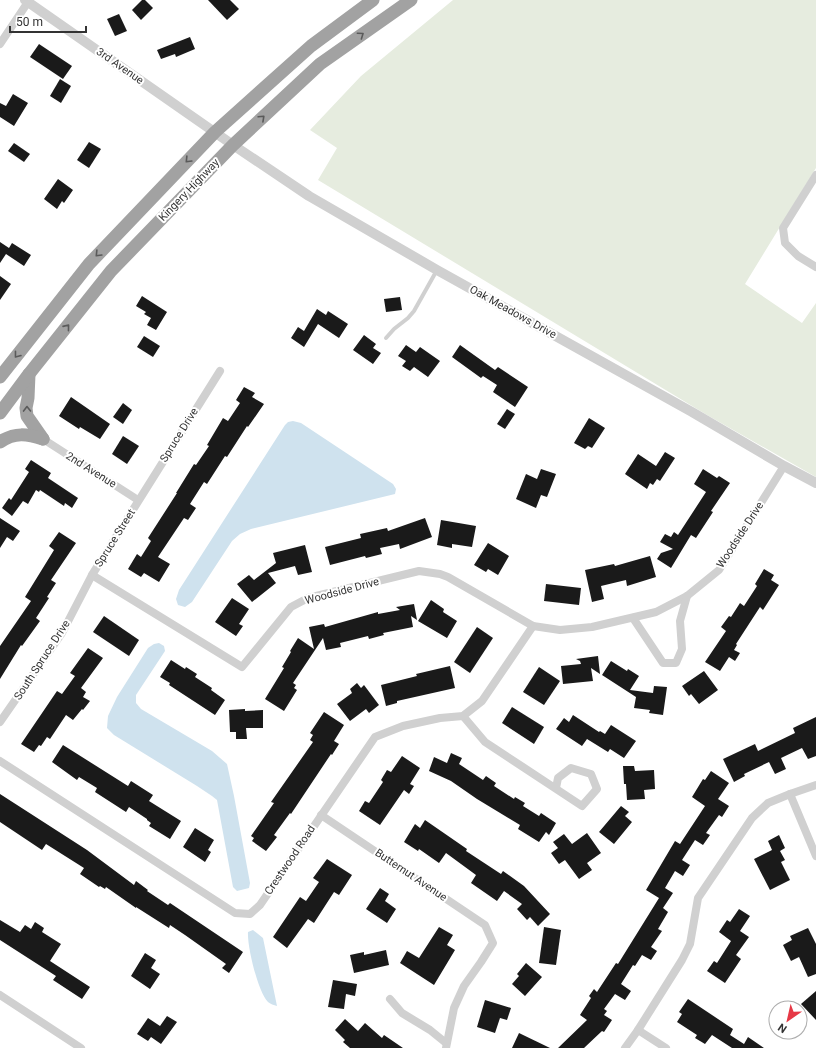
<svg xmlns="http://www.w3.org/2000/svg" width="816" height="1048" viewBox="0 0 816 1048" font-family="Roboto,sans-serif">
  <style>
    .green { fill: #e6ecdf }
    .water { fill: #cfe2ee }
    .building { fill: #1a1a1a }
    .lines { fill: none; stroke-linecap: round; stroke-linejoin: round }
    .service { stroke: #d0d0d0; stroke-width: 4 }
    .minor { stroke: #d0d0d0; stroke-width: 8 }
    .tertiary { stroke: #d0d0d0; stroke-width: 10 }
    .trunk { stroke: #a2a2a2; stroke-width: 13 }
    .oneway { stroke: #5a5a5a }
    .labels { text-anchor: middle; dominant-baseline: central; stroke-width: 4; stroke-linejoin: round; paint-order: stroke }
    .street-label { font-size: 11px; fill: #333; stroke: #fff }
  </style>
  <rect width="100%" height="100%" fill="#fff"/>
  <!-- green -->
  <polygon class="green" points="453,0 816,0 816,168 745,284 802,323 816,303 816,477 707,415 318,180 337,148 310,130 361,76"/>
  <!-- water -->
  <g class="water">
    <polygon points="293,421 301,423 393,484 396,489 395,494 251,529 240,534 232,541 192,602 185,607 178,605 176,599 179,590 285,425 288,422"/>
    <polygon points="159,643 164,646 165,651 136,695 136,703 141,709 212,751 227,764 234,796 250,883 249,888 237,891 233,887 217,800 212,796 197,786 114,735 107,728 108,716 117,697 148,648 154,644"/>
    <path d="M 253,930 L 263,938 L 277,1006 C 274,1005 270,1004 268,1002 C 258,992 247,946 248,932 Z"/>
  </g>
  <!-- building -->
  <g class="building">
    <polygon points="142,0 145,0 153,8 141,20 132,10"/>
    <polygon points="208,0 230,0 239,9 227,20"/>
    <polygon points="119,14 127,31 115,36 107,19"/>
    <polygon points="190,37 195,49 176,57 175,54 161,59 157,50"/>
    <polygon points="39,44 72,66 63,79 30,57"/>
    <polygon points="60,79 71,86 61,103 50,96"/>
    <polygon points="13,94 28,103 14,126 0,117 0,103 6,106"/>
    <polygon points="89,142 101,149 89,168 77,160"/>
    <polygon points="14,143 30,154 24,162 8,151"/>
    <polygon points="58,179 73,190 64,203 62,201 57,209 44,199"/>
    <polygon points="0,242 9,248 12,243 31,255 24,266 6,254 0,263"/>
    <polygon points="0,276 11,284 0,300"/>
    <polygon points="142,296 167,312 156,330 147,325 151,318 144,314 146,312 136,306"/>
    <polygon points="400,297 402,310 386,312 384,299"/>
    <polygon points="317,309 326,315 328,311 348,324 339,338 318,324 304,347 291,338 298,327 304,331"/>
    <polygon points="364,335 376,344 373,348 381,353 373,364 353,350"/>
    <polygon points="144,336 160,346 153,357 137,347"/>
    <polygon points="406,345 416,352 420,347 440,361 428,377 414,367 410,371 402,366 406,361 398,356"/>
    <polygon points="460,345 495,370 498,367 528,387 515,407 493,392 497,385 483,376 481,378 452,357"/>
    <polygon points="244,387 255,393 252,397 264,404 248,427 247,426 227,457 225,456 207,484 204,482 190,504 196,508 188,520 184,518 158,557 170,564 159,582 144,573 141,577 128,569 137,554 141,557 151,541 148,538 177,493 176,493 194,464 196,465 209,446 207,445 223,418 228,421 240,403 236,400"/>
    <polygon points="71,397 110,424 100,439 80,427 79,429 59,416"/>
    <polygon points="123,403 132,410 123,424 113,417"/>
    <polygon points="507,409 515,414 505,429 497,424"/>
    <polygon points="589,418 605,428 592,448 588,446 585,449 574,443"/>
    <polygon points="123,436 139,446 127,464 112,454"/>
    <polygon points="665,452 675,458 660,481 657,479 653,485 650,483 647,489 625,474 638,454 656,466"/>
    <polygon points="31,460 51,473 48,478 78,498 72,508 65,503 64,506 40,490 39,492 36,490 28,504 23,501 12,516 2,508 9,498 11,500 29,472 25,469"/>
    <polygon points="541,469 556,474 547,497 541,495 536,508 516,499 526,474 537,479"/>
    <polygon points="703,469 717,478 719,476 730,483 711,511 713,512 696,538 691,535 671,568 657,559 661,553 673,549 660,542 665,534 671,537 674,532 678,535 706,492 694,484"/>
    <polygon points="0,518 20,531 13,541 7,537 0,548"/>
    <polygon points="425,518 432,537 400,549 399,544 380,548 382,554 366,558 365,556 330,565 325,547 361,538 360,534 387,528 388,531"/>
    <polygon points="441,520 476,526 472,547 452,544 452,548 437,545"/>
    <polygon points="59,532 76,543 51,580 56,583 47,597 49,598 36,618 40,621 22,646 21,645 0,679 0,646 31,601 25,597 54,550 49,546"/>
    <polygon points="488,543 509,556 498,575 488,569 486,572 474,565"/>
    <polygon points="305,545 312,572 298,575 295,566 268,573 276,583 252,602 237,584 249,575 254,580 276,563 273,553"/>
    <polygon points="650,556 656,577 627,586 626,580 601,586 604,599 592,602 585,570 614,564 615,566"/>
    <polygon points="764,569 774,575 771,580 779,585 763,610 760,607 736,644 737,645 734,650 740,653 735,661 729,657 720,671 705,662 726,631 721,627 729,616 731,617 740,603 744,606 757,586 755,584"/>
    <polygon points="546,584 581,588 579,605 544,601"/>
    <polygon points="232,598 249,609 239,624 243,626 236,636 215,622"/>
    <polygon points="431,600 444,609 443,612 457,621 447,638 418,621"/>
    <polygon points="414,604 417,620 411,616 413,627 383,633 384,635 369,639 368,636 340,643 341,647 326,650 323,638 293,683 296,685 294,688 297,690 284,711 265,699 284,668 282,667 291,652 290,651 298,638 314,649 309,627 324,624 325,627 378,612 378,614 400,610 396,607"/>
    <polygon points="104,616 139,640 129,656 93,632"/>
    <polygon points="477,627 493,638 470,673 454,662"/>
    <polygon points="88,648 103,658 81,688 86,692 83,697 90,701 83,710 82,709 73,720 66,715 50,739 47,737 41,746 39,745 34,752 21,744 57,691 62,694 75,676 70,673"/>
    <polygon points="598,656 600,674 591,668 593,681 563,684 561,666 581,664 580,661 576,659"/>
    <polygon points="171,660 185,669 186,667 197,674 195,677 212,688 211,690 225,700 215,715 169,685 170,683 160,677"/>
    <polygon points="611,661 627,671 628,669 639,676 630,690 653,693 654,686 667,687 663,715 649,713 650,710 634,708 636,697 602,675"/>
    <polygon points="450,666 455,688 397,701 397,703 386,706 381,685 417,676 416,674"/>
    <polygon points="539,667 560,681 544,705 523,692"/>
    <polygon points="704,671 718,690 699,704 691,694 689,696 682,686"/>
    <polygon points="357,683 361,688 364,685 379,705 369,713 366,709 350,721 337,704 352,693 350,689"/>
    <polygon points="512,707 544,727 534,744 502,723"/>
    <polygon points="245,709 245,711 263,710 263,728 246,728 247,739 236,739 236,732 230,732 229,710"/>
    <polygon points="324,712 344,725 334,741 339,744 332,755 331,754 291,814 290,813 274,835 277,837 266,851 252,841 254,838 251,836 274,803 271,802 313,742 310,740 313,735 310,733"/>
    <polygon points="573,715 599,732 600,731 605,734 611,725 636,741 624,758 610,749 608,752 587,739 582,746 556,729 564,718 569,722"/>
    <polygon points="816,717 816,756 808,759 802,748 781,758 786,769 775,774 769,762 744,774 745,776 734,782 723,759 755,744 758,751 795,733 793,728"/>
    <polygon points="63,745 128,786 131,781 153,795 149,801 181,821 170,839 149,826 151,823 147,820 147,819 129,807 126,812 95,792 97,788 79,777 77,780 52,762"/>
    <polygon points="451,753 462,758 459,764 483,780 486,776 496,783 494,786 514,799 515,797 525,803 523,806 539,816 541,813 556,823 549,835 546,832 539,842 518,829 520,825 477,799 451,781 429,771 434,757 447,763"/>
    <polygon points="402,756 420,768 410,784 414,786 409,794 404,790 380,825 359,811 365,801 369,803 383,782 381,780 387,770 391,772"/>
    <polygon points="623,766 634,766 635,771 654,770 655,789 644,790 645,799 627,800 626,784 624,784"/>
    <polygon points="711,771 729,783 718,799 729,806 722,817 719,815 706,833 710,835 703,845 695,840 682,860 690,865 683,876 675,871 665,888 673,893 663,908 668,912 658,929 662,931 651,947 657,951 651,960 642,955 635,966 633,965 621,984 631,991 625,1000 615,994 604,1009 607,1011 604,1015 612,1020 604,1032 602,1031 584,1048 558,1048 587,1020 580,1015 591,998 589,996 594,989 597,992 616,963 618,964 659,898 646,890 675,841 680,844 705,806 692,797 703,779 705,780"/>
    <polygon points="0,794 87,850 134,885 136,881 148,890 147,891 168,905 170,903 243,952 229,973 222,968 226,964 185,935 170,925 169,928 136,907 136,908 106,887 105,889 100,886 99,887 80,874 84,868 46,844 42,850 0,822"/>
    <polygon points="621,806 629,812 625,816 632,822 614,844 599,832"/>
    <polygon points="425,820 467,849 466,851 501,874 503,871 524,886 550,914 538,926 530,917 527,920 517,909 522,904 504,891 497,901 471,883 476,875 446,853 439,863 419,849 418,851 404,842 415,824 420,828"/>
    <polygon points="195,828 214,840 208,850 211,852 205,862 183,847"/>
    <polygon points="587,833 601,853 587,863 592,870 579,879 565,860 559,864 551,853 558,848 553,842 564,834 572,844"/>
    <polygon points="779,835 785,848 780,851 785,860 781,862 790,880 770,890 754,859 772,850 768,841"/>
    <polygon points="327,859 352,875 339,895 334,892 314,923 308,919 287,948 273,937 300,897 306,901 319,882 313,878"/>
    <polygon points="380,888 389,894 385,901 396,909 387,923 366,909"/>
    <polygon points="739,909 750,916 740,931 749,937 736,955 741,959 725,983 707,971 714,961 717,963 731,941 719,932 727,920 730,922"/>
    <polygon points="0,920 20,932 25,925 31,929 35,922 44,928 42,932 61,944 50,961 90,987 82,999 53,980 56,976 0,940"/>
    <polygon points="439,927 453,935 447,945 455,950 434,985 400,963 407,951 419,958"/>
    <polygon points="544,927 561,930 556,965 539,963"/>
    <polygon points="808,928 816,944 816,974 808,977 799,957 791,961 783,945 792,940 790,936"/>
    <polygon points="386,950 389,965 354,973 350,955 364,952 364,955"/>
    <polygon points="145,953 156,960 151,968 160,974 150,989 131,976"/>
    <polygon points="526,963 542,977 525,996 512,984 519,976 517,974"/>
    <polygon points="333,980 357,984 355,996 346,994 344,1009 328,1007"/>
    <polygon points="816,991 816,1020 801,1004"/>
    <polygon points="688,999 733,1029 730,1035 744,1044 748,1037 764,1048 732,1048 712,1035 705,1044 695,1038 697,1035 677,1022 682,1014 679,1012"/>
    <polygon points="485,1000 511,1008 507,1020 500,1018 495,1033 477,1027"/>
    <polygon points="167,1016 177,1022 161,1044 151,1037 148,1041 137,1034 148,1018 160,1026"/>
    <polygon points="345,1019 358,1031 365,1023 382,1038 384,1035 403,1048 350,1048 343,1042 345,1040 335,1030"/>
    <polygon points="519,1033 550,1048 512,1048"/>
  </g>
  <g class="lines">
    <!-- service -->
    <polyline class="service" points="386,338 394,329 408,318 414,311 437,270"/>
    <!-- minor -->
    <g class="minor">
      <polyline points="0,44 28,2"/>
      <polyline points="816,175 783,228 785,243 798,256 816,267"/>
      <polyline points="43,439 138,500"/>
      <polyline points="92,575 242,667 291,607 308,598 419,571 440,574 448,577 533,626 560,630 592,627 656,612 687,596 719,570 784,466"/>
      <polyline points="633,618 663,663 676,663 682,649 680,621 687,596"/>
      <polyline points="463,716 485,742 582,806 597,789 591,774 571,768 558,778 556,788"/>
      <polyline points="0,722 62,633 92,575 220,371"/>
      <polyline points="0,761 235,913 250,914 260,905 375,737 403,726 440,718 463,716 482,701 533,626"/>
      <polyline points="790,794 816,856"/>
      <polyline points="321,815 485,925 493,943 481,962 464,986 454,1008 446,1048"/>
      <polyline points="0,995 81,1048"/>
      <polyline points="390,999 402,1013 430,1030 446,1043"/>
      <polyline points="638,1030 666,1048"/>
      <polyline points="625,1048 638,1030 682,960 690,944 698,898 752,818 768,803 790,794 816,785"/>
    </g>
    <!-- tertiary -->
    <polyline class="tertiary" points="25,0 233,145 309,196 437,270 692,412 784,466 816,483"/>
    <!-- trunk -->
    <g class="trunk">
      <polyline points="29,374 28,398 26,408 27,416 43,439"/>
      <polyline points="0,377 89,264 215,132 311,46 373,0"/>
      <polyline points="0,413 29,374 111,271 233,145 320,64 411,0"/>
      <path d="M 0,442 C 15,432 27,434 43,439"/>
    </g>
  </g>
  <!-- one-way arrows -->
  <defs><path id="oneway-chevron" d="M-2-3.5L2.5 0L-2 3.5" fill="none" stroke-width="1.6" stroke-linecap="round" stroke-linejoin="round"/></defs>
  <g class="oneway">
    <use href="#oneway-chevron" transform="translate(361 35) rotate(-35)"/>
    <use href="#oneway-chevron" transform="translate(262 118) rotate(-43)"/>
    <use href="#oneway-chevron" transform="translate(188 160) rotate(134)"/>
    <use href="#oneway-chevron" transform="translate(98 254) rotate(134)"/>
    <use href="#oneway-chevron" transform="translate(67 327) rotate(-51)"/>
    <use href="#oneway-chevron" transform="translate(17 355) rotate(128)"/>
    <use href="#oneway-chevron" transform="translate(27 409) rotate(-91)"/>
  </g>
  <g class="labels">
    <!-- street labels -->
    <g class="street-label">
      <text transform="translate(120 66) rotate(35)">3rd Avenue</text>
      <text transform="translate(189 190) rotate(-46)">Kingery Highway</text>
      <text transform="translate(513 312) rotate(29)">Oak Meadows Drive</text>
      <text transform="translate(179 435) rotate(-58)">Spruce Drive</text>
      <text transform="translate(91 470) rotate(32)">2nd Avenue</text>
      <text transform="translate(740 535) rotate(-57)">Woodside Drive</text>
      <text transform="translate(115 538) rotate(-58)">Spruce Street</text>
      <text transform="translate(342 591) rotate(-15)">Woodside Drive</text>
      <text transform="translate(42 660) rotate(-57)">South Spruce Drive</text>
      <text transform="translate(290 860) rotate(-56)">Crestwood Road</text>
      <text transform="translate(411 875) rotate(34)">Butternut Avenue</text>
    </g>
  </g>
  <!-- north arrow -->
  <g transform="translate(788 1020) rotate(214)"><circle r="19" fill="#ffffff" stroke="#adadad"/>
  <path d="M0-3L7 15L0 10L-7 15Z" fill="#e63946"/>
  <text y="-6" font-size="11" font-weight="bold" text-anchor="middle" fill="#333333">N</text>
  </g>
  <!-- scale -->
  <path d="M10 26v6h76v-6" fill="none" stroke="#333333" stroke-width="2"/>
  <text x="16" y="26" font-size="12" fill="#333333" stroke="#ffffff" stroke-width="3" paint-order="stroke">50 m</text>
</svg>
